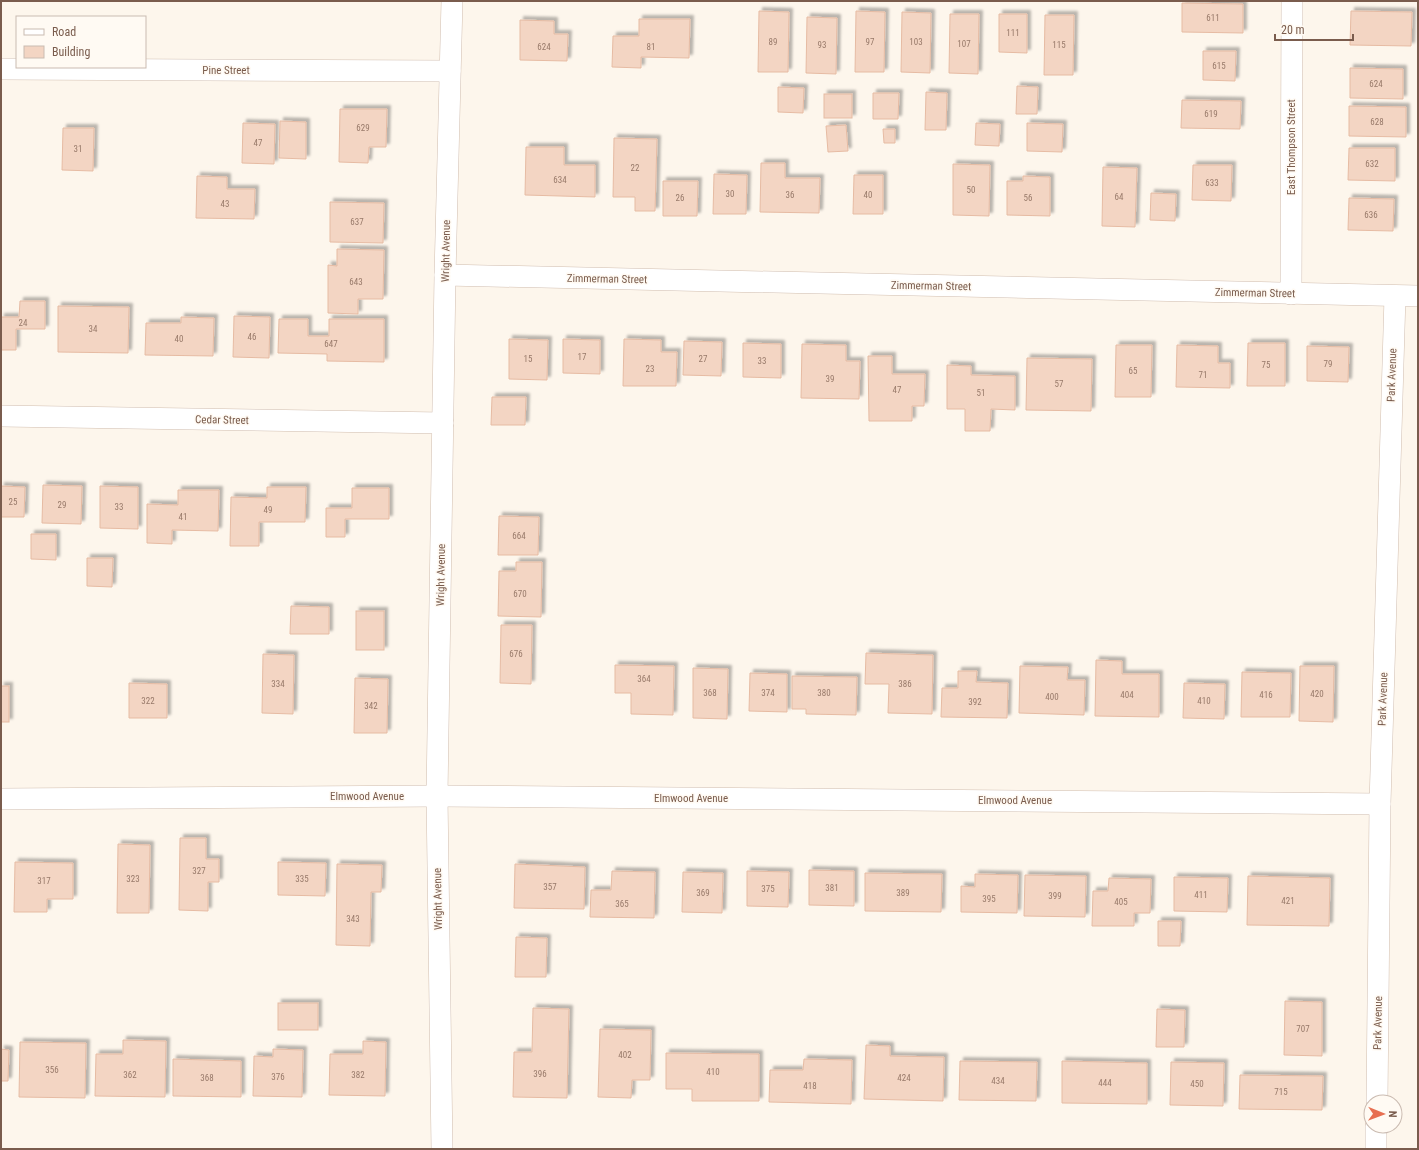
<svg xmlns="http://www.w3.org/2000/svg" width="1419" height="1150" viewBox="0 0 1419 1150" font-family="'Roboto Condensed',sans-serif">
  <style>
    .building { fill: #f3d5c3; stroke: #e6bba3; filter: url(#shadow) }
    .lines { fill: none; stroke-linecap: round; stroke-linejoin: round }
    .street-casing { stroke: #d1beb0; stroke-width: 22 }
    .street { stroke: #fff; stroke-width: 21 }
    .labels { text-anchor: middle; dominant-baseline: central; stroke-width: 3; stroke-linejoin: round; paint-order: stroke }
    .number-label { font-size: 9px; fill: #987a6a }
    .street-label { font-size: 11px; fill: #7a5c4d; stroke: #fffaf3 }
  </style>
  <defs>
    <filter id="shadow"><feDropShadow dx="3.5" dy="-3.5" stdDeviation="1" flood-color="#0004"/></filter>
  </defs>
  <rect width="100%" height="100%" fill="#fdf6ec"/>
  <!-- building -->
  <g class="building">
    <polygon points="1182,3 1243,4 1243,33 1182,32"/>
    <polygon points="759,11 789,12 788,72 758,72"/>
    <polygon points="856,11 885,12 884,72 855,72"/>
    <polygon points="1351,11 1412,12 1411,46 1350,45"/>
    <polygon points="902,12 931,13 930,73 901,72"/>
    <polygon points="950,14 979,14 978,74 949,73"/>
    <polygon points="999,14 1027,14 1027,53 999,52"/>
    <polygon points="1045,15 1074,15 1073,75 1044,75"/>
    <polygon points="807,17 837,18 836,74 806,73"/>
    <polygon points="639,19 690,19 689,58 641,57 641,68 612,67 613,36 639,36"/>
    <polygon points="520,20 554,21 554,34 568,34 567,61 520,60"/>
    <polygon points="1203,51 1236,51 1235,81 1203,80"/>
    <polygon points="1350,68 1403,69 1403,99 1350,98"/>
    <polygon points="1017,86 1038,87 1037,114 1016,114"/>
    <polygon points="778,87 804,88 803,113 778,112"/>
    <polygon points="926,92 947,93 946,130 925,130"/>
    <polygon points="873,93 899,93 898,119 873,119"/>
    <rect x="824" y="94" width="28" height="24"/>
    <polygon points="1182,100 1241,101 1240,129 1181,128"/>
    <polygon points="1349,106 1406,107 1406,137 1349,136"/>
    <polygon points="340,109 387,109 386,147 369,147 368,163 339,162"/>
    <polygon points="280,121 306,122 306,159 279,158"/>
    <polygon points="243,123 275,124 274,164 242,163"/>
    <polygon points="976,123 1000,124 999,146 975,145"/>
    <polygon points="1027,123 1063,124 1062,152 1027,151"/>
    <polygon points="846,125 848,151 828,152 826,126"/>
    <polygon points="63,128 94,128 93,171 62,170"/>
    <polygon points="883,129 895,129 895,143 884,143"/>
    <polygon points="614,138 657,139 655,211 635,211 635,197 613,197"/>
    <polygon points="526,147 564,147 564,165 595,165 595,197 525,195"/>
    <polygon points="1349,148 1395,148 1395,181 1348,180"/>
    <polygon points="761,163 785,163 785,178 820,178 819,213 760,212"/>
    <polygon points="953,164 990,165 989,216 953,215"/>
    <polygon points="1193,165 1232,165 1231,201 1192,200"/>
    <polygon points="1103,167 1137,168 1135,227 1102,226"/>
    <polygon points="714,174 747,175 746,214 713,214"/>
    <polygon points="854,175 883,175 883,214 853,214"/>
    <polygon points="197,176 227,177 227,189 255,189 254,219 196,218"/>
    <polygon points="1023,176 1050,177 1050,216 1007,215 1007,181 1023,181"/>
    <polygon points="663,181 698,181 697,216 663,216"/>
    <polygon points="1151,193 1176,194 1175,221 1150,220"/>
    <polygon points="1349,198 1394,199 1393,231 1348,230"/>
    <polygon points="330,202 384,203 383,243 330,242"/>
    <polygon points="337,249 384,250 383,299 358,299 358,314 328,313 328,265 337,266"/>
    <polygon points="20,301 45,301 45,329 16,329 16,350 1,350 1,317 19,317"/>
    <polygon points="58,306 129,307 128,353 58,352"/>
    <polygon points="234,316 270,317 269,358 233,357"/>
    <polygon points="181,317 214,318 213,356 145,355 146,323 181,323"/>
    <polygon points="279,319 308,319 308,336 329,336 329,319 384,319 384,362 327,361 327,354 278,353"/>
    <polygon points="509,339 548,340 547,380 509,379"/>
    <polygon points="563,339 600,340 600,374 563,373"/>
    <polygon points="624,339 661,340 661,352 677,352 676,386 623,386"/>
    <polygon points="684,341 722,342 721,376 683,375"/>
    <polygon points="743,343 781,344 781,378 743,377"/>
    <polygon points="1248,343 1285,343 1285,386 1247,386"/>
    <polygon points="802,344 846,345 846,361 860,361 859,399 801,398"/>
    <polygon points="1116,345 1152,345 1151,397 1115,397"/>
    <polygon points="1177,345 1218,346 1218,363 1230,363 1230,388 1176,387"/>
    <polygon points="1307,346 1349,347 1348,382 1307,381"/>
    <polygon points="868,356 892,356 892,374 925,374 924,406 912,406 912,421 869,421"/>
    <polygon points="1027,358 1092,359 1091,411 1026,410"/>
    <polygon points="947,365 971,366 971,375 1015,376 1015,410 991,409 990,431 965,431 965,409 947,409"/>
    <polygon points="492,397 526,397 525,425 491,425"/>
    <polygon points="43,485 82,486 81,524 42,523"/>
    <polygon points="1,486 25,487 24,517 1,517"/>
    <polygon points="100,486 138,487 138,529 100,528"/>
    <polygon points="267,487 306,487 305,522 259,522 259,546 230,546 231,497 267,498"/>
    <polygon points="352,488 389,488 389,519 345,519 345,537 326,537 326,508 352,508"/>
    <polygon points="178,490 219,490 218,531 172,530 172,544 147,543 147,504 178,505"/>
    <polygon points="499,516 539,517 538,555 498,555"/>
    <polygon points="31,534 56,534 56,560 31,559"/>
    <polygon points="87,558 113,558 112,587 87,586"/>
    <polygon points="516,562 542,562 541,617 498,616 499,571 516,571"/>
    <polygon points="291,606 329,607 329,634 290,634"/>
    <rect x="356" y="611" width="28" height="39"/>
    <polygon points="501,625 532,625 531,684 500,683"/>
    <polygon points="866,653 933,655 932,714 888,713 889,684 865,684"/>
    <polygon points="263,654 294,655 293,714 262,713"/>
    <polygon points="1096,660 1122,661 1122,674 1159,674 1159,717 1095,716"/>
    <polygon points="615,665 674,666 673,715 631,714 631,693 615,693"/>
    <polygon points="1020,666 1068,667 1067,680 1085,680 1084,715 1019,713"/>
    <polygon points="1300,666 1334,666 1333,722 1299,721"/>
    <polygon points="693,668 728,669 727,719 693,718"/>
    <polygon points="958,671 977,671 976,682 1008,683 1007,718 941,717 942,688 958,688"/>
    <polygon points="1242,672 1291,673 1290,717 1241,717"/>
    <polygon points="750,673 787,674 787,712 749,711"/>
    <polygon points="792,676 857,677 856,715 806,714 806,709 792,709"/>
    <polygon points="355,678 388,679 387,733 354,733"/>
    <polygon points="129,683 167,684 167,718 129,718"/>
    <polygon points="1184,683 1225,684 1224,719 1183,718"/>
    <rect x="1" y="686" width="8" height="36"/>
    <polygon points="180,838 206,838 206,859 219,859 219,882 208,882 208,911 179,910"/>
    <polygon points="118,844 150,845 149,913 117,913"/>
    <polygon points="15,862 73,863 73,899 47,899 47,912 14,912"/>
    <polygon points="278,862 326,863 325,896 278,895"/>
    <polygon points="337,864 382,865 381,892 371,892 370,946 336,945"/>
    <polygon points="515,864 585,867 584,909 514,908"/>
    <polygon points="809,870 854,871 854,906 809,905"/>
    <polygon points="612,871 655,872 654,918 590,917 591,890 611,890"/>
    <polygon points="747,871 789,872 788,907 747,906"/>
    <polygon points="683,872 723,873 722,913 682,912"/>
    <polygon points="865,873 942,874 941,912 865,911"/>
    <polygon points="975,874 1018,875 1017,913 961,912 961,886 975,887"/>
    <polygon points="1025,875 1086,876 1085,917 1024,916"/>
    <polygon points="1248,876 1330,878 1329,926 1247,925"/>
    <polygon points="1174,877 1228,878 1227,912 1174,911"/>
    <polygon points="1109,878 1151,879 1150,913 1134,913 1134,926 1092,926 1093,891 1108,891"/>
    <polygon points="1158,921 1181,921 1180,946 1158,946"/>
    <polygon points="516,937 547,938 546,977 515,977"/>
    <polygon points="1285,1001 1322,1002 1322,1056 1284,1055"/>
    <rect x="278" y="1003" width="40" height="27"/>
    <polygon points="533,1008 569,1009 567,1098 513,1097 514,1052 532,1052"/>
    <polygon points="1157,1009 1185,1010 1184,1047 1156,1047"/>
    <polygon points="600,1029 651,1030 650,1080 632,1080 631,1098 598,1097"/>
    <polygon points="123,1040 166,1041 165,1097 95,1096 96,1054 123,1054"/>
    <polygon points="363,1041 386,1042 385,1096 329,1095 330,1054 363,1054"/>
    <polygon points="20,1042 86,1043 85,1098 19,1097"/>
    <polygon points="866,1045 890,1046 890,1056 944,1057 943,1101 864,1099"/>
    <polygon points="1,1049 9,1050 8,1081 1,1081"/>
    <polygon points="273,1049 303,1050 302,1097 253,1096 254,1056 273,1057"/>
    <polygon points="666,1053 759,1054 759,1101 692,1101 692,1089 666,1089"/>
    <polygon points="173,1059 241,1061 241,1097 173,1096"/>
    <polygon points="804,1059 852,1060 851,1104 769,1102 770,1070 803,1070"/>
    <polygon points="960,1061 1037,1062 1036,1101 959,1100"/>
    <polygon points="1062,1061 1147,1063 1147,1104 1062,1103"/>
    <polygon points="1171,1062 1224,1063 1223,1106 1170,1105"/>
    <polygon points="1240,1075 1323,1076 1322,1110 1239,1109"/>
  </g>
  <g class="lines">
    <defs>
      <g id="street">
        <polyline points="1,69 450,71"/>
        <polyline points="445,275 1418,296"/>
        <polyline points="1291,294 1292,1"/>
        <polyline points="1,416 443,423"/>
        <polyline points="1,799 437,796 1380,804"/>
        <polyline points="1377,1102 1380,804 1395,296"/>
        <polyline points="442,1149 437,796 445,275 452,1"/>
        <polyline points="1376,1149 1376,1126"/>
      </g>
    </defs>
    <!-- street casing -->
    <use href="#street" class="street-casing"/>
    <!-- street -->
    <use href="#street" class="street"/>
  </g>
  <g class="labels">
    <!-- number labels -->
    <g class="number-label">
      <text x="1213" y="18">611</text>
      <text x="1013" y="33">111</text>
      <text x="773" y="42">89</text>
      <text x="870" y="42">97</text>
      <text x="916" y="42">103</text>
      <text x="964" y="44">107</text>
      <text x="822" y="45">93</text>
      <text x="1059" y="45">115</text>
      <text x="544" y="47">624</text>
      <text x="651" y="47">81</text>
      <text x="1219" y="66">615</text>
      <text x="1376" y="84">624</text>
      <text x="1211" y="114">619</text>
      <text x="1377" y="122">628</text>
      <text x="363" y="128">629</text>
      <text x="258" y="143">47</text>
      <text x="78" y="149">31</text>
      <text x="1372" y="164">632</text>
      <text x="635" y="168">22</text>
      <text x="560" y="180">634</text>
      <text x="1212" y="183">633</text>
      <text x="971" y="190">50</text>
      <text x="730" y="194">30</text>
      <text x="790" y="195">36</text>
      <text x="868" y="195">40</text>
      <text x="1119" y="197">64</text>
      <text x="680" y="198">26</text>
      <text x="1028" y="198">56</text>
      <text x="225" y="204">43</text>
      <text x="1371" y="215">636</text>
      <text x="357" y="222">637</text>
      <text x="356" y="282">643</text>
      <text x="23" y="323">24</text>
      <text x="93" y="329">34</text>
      <text x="252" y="337">46</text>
      <text x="179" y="339">40</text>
      <text x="331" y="344">647</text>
      <text x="582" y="357">17</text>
      <text x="528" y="359">15</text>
      <text x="703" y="359">27</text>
      <text x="762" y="361">33</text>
      <text x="1328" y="364">79</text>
      <text x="1266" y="365">75</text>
      <text x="650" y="369">23</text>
      <text x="1133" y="371">65</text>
      <text x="1203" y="375">71</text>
      <text x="830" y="379">39</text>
      <text x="1059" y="384">57</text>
      <text x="897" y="390">47</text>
      <text x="981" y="393">51</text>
      <text x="13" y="502">25</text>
      <text x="62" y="505">29</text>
      <text x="119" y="507">33</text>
      <text x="268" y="510">49</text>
      <text x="183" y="517">41</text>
      <text x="519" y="536">664</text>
      <text x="520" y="594">670</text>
      <text x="516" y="654">676</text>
      <text x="644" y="679">364</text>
      <text x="278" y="684">334</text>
      <text x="905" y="684">386</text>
      <text x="710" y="693">368</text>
      <text x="768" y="693">374</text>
      <text x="824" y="693">380</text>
      <text x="1317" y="694">420</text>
      <text x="1127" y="695">404</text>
      <text x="1266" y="695">416</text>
      <text x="1052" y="697">400</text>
      <text x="148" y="701">322</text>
      <text x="1204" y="701">410</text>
      <text x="975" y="702">392</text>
      <text x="371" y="706">342</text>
      <text x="199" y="871">327</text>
      <text x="133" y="879">323</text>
      <text x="302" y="879">335</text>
      <text x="44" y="881">317</text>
      <text x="550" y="887">357</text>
      <text x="832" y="888">381</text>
      <text x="768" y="889">375</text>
      <text x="703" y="893">369</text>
      <text x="903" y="893">389</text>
      <text x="1201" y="895">411</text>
      <text x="1055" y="896">399</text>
      <text x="989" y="899">395</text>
      <text x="1288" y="901">421</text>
      <text x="1121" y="902">405</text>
      <text x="622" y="904">365</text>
      <text x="353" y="919">343</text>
      <text x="1303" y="1029">707</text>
      <text x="625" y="1055">402</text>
      <text x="52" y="1070">356</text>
      <text x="713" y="1072">410</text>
      <text x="540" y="1074">396</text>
      <text x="130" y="1075">362</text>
      <text x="358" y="1075">382</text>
      <text x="278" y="1077">376</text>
      <text x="207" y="1078">368</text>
      <text x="904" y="1078">424</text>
      <text x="998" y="1081">434</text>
      <text x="1105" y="1083">444</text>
      <text x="1197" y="1084">450</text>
      <text x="810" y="1086">418</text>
      <text x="1281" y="1092">715</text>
    </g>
    <!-- street labels -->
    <g class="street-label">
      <text x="226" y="70">Pine Street</text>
      <text transform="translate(1291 147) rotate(-90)">East Thompson Street</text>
      <text transform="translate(446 251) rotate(-89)">Wright Avenue</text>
      <text transform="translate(607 279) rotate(1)">Zimmerman Street</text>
      <text transform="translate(931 286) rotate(1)">Zimmerman Street</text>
      <text transform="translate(1255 293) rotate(1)">Zimmerman Street</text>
      <text transform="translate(1392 375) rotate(-88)">Park Avenue</text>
      <text transform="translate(222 420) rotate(1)">Cedar Street</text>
      <text transform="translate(441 575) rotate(-89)">Wright Avenue</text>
      <text transform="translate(1383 699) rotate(-88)">Park Avenue</text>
      <text x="367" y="796">Elmwood Avenue</text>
      <text x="691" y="798">Elmwood Avenue</text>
      <text x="1015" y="800">Elmwood Avenue</text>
      <text transform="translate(438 899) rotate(-91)">Wright Avenue</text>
      <text transform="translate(1378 1023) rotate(-89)">Park Avenue</text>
    </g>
  </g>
  <!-- border -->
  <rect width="1419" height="1150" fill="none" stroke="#7a5c4d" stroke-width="4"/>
  <!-- legend -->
  <rect x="16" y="16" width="130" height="52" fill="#fffaf3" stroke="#cabbb1"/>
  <rect x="24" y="29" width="20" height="6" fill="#ffffff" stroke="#cabbb1"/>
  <text x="52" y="36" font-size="12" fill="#7a5c4d">Road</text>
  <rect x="24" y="46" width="20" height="12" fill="#f3d5c3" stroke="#cabbb1"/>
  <text x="52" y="56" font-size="12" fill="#7a5c4d">Building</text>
  <!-- north arrow -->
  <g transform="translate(1383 1114) rotate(91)"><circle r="19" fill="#fffaf3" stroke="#cabbb1"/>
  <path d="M0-3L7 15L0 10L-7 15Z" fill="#e76f51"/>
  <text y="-6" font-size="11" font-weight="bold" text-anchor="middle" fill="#7a5c4d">N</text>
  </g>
  <!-- scale -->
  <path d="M1275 34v6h78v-6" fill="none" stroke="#7a5c4d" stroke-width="2"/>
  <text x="1281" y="34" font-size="12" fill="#7a5c4d" stroke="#fffaf3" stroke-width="3" paint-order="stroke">20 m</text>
</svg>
